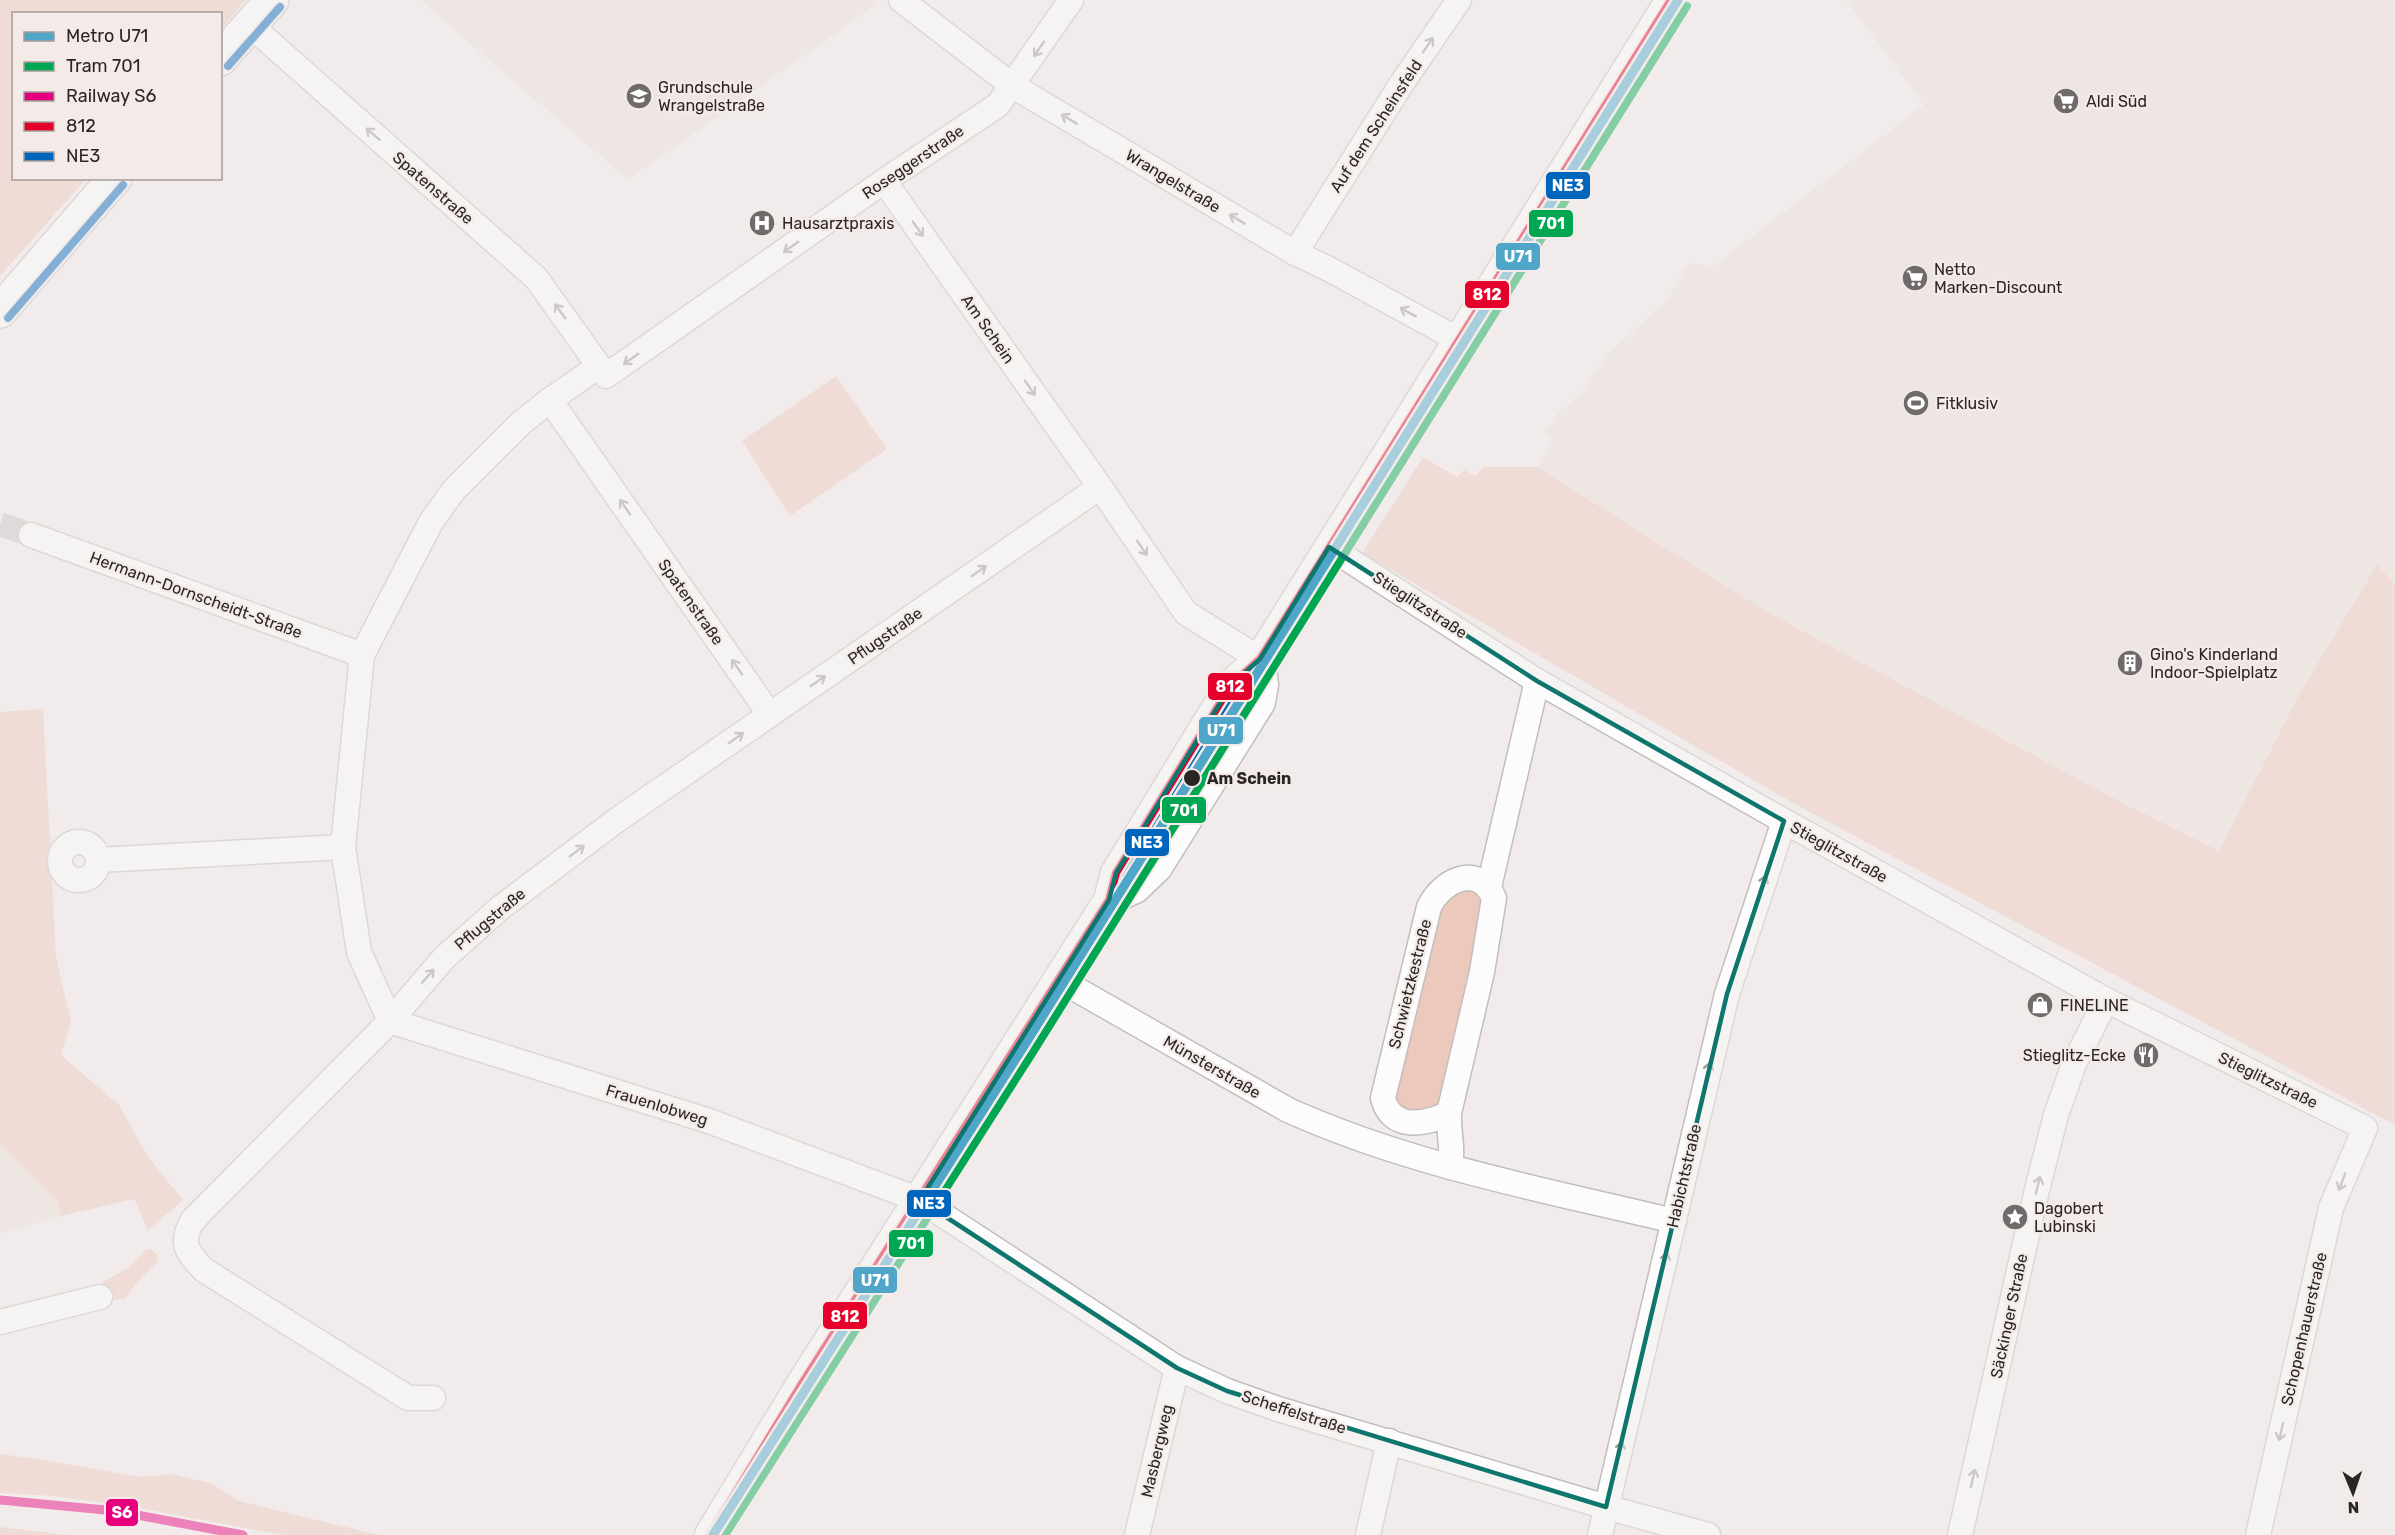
<svg xmlns="http://www.w3.org/2000/svg" width="2395" height="1535" viewBox="0 0 2395 1535" font-family="Rubik,sans-serif">
  <style>
    .built { fill: #eaddda }
    .green { fill: #edc8bc }
    .lines { fill: none; stroke-linecap: round; stroke-linejoin: round }
    .minor-tunnel { stroke: #c9c4c3; stroke-width: 24; stroke-dasharray: 24 12; stroke-linecap: butt }
    .minor-casing { stroke: #c2bebd; stroke-width: 27 }
    .tertiary-casing { stroke: #c2bebd; stroke-width: 33 }
    .secondary-casing { stroke: #c2bebd; stroke-width: 36 }
    .minor { stroke: #fdfcfc; stroke-width: 24 }
    .tertiary { stroke: #fdfcfc; stroke-width: 30 }
    .secondary { stroke: #fdfcfc; stroke-width: 33 }
    .bus-1-casing { stroke: #f4ebe8; stroke-width: 12 }
    .bus-2-casing { stroke: #f4ebe8; stroke-width: 12 }
    .bus-1 { stroke: #e4002b; stroke-width: 8 }
    .bus-2 { stroke: #0065bd; stroke-width: 8 }
    .rail-1-casing { stroke: #f4ebe8; stroke-width: 14 }
    .rail-1 { stroke: #e6007e; stroke-width: 9 }
    .tram-1-casing { stroke: #f4ebe8; stroke-width: 12 }
    .tram-1 { stroke: #00a651; stroke-width: 8 }
    .metro-1-casing { stroke: #f4ebe8; stroke-width: 14 }
    .metro-1 { stroke: #50a6c9; stroke-width: 9 }
    .oneway { stroke: #9e9c9b }
    .marked { fill: none; stroke: #0f766e; stroke-width: 4.5; stroke-linejoin: round }
    .stop-dot { fill: #2a2625; stroke: #f4ebe8; stroke-width: 2 }
    .labels { text-anchor: middle; dominant-baseline: central; stroke-width: 4.5; stroke-linejoin: round; paint-order: stroke }
    .poi-label { font-size: 16px; fill: #2a2625; stroke: #f4ebe8; text-anchor: start }
    .street-label { font-size: 16px; fill: #2a2625; stroke: #f4ebe8 }
    .stop-label { font-size: 16px; font-weight: bold; fill: #2a2625; stroke: #f4ebe8; text-anchor: start }
    .line-badge { stroke: #f4ebe8; stroke-width: 2 }
    .badge-label { font-size: 16px; text-anchor: middle; font-weight: bold; fill: #fff }
  </style>
  <rect width="100%" height="100%" fill="#f1eceb"/>
  <!-- built -->
  <g class="built">
    <polygon points="420,0 876,0 867,11 628,180"/>
    <polygon points="1846,0 2395,0 2395,584 2377,566 2302,689 2219,852 2117,800 1769,613 1537,467 1554,439 1545,433 1558,413 1581,394 1608,354 1668,299 1686,267 1692,262 1711,268 1924,105"/>
    <polygon points="0,1144 58,1202 61,1216 0,1234"/>
  </g>
  <!-- green -->
  <g class="green">
    <polygon points="0,0 246,0 221,29 220,14 14,14 14,178 86,179 0,276"/>
    <polygon points="836,376 887,449 790,516 742,441"/>
    <polygon points="1423,457 1457,477 1464,470 1476,476 1483,467 1537,467 1769,613 2117,800 2219,851 2302,689 2377,565 2395,584 2395,1125 1793,803 1362,553"/>
    <polygon points="43,709 56,957 71,1022 61,1055 119,1105 148,1157 183,1200 148,1230 134,1199 61,1216 58,1202 0,1144 0,712"/>
    <polygon points="1473,888 1485,903 1440,1106 1407,1114 1394,1098 1440,904 1452,893"/>
    <polygon points="151,1249 157,1254 157,1262 137,1282 125,1299 109,1300 102,1287 103,1282 125,1270 146,1250"/>
    <polygon points="0,1454 31,1458 141,1477 172,1474 210,1483 239,1501 379,1535 283,1535 124,1506 53,1496 0,1493"/>
    <polygon points="0,1527 68,1535 71,1535 0,1535"/>
  </g>
  <g class="lines">
    <!-- minor-tunnel -->
    <polyline class="minor-tunnel" points="0,524 31,535"/>
    <defs>
      <g id="minor">
        <polyline points="901,0 1013,86 1295,253 1329,269 1459,340"/>
        <polyline points="250,25 536,278 606,376 884,181 998,105 1071,0"/>
        <polyline points="884,181 1100,487 1186,613 1260,659"/>
        <polyline points="1295,253 1402,83 1459,0"/>
        <polyline points="550,400 770,715"/>
        <polyline points="31,535 362,655"/>
        <polyline points="1329,547 1537,681 1784,821 2106,1000 2365,1128 2331,1208 2258,1535"/>
        <circle cx="79" cy="861" r="19"/>
        <polyline points="98,860 343,847"/>
        <polyline points="1489,887 1537,681"/>
        <path d="M 1060,980 L 1288,1110 C 1410,1165 1545,1190 1674,1221"/>
        <polyline points="390,1021 709,1121 920,1200 1177,1368 1227,1391 1278,1409 1606,1507 1708,1535"/>
        <polyline points="390,1021 359,952 343,847 362,655 431,522 453,491 521,423 550,400 599,366"/>
        <path d="M 1449,1113 C 1425,1125 1391,1131 1383,1098 L 1429,907 C 1442,880 1479,862 1494,898 L 1482,972 L 1449,1113 C 1448,1132 1454,1149 1450,1167"/>
        <polyline points="0,1322 100,1297"/>
        <path d="M 433,1398 L 408,1398 L 204,1270 C 187,1252 179,1243 193,1220 L 390,1021 L 444,958 L 500,908 L 617,820 L 1100,487"/>
        <polyline points="1137,1535 1177,1368"/>
        <polyline points="1368,1535 1389,1441"/>
        <polyline points="1600,1535 1727,994 1784,821"/>
        <polyline points="1960,1535 2037,1190 2056,1115 2074,1064 2106,1000"/>
      </g>
      <g id="tertiary">
        <polyline points="1109,900 1135,888 1157,867 1260,702 1263,685 1260,659"/>
        <polyline points="710,1535 801,1385 1109,900 1116,873 1231,685 1260,659 1671,0"/>
      </g>
      <g id="secondary">
        <polyline points="220,59 272,0"/>
        <polyline points="0,311 115,178"/>
      </g>
    </defs>
    <!-- minor casing -->
    <use href="#minor" class="minor-casing"/>
    <!-- tertiary casing -->
    <use href="#tertiary" class="tertiary-casing"/>
    <!-- secondary casing -->
    <use href="#secondary" class="secondary-casing"/>
    <!-- minor -->
    <use href="#minor" class="minor"/>
    <!-- tertiary -->
    <use href="#tertiary" class="tertiary"/>
    <!-- secondary -->
    <use href="#secondary" class="secondary"/>
    <defs>
      <polyline id="bus-1" points="710,1535 801,1385 1109,900 1116,873 1231,685 1260,659 1671,0"/>
      <g id="bus-2">
        <polyline points="228,66 280,7"/>
        <polyline points="8,318 123,185"/>
        <polyline points="722,1535 810,1391 1118,906 1126,877 1239,692 1269,665 1680,6"/>
      </g>
    </defs>
    <!-- bus-1 casing -->
    <use href="#bus-1" class="bus-1-casing"/>
    <!-- bus-2 casing -->
    <use href="#bus-2" class="bus-2-casing"/>
    <!-- bus-1 -->
    <use href="#bus-1" class="bus-1"/>
    <!-- bus-2 -->
    <use href="#bus-2" class="bus-2"/>
    <defs>
      <polyline id="rail-1" points="0,1500 116,1511 243,1535"/>
    </defs>
    <!-- rail-1 casing -->
    <use href="#rail-1" class="rail-1-casing"/>
    <!-- rail-1 -->
    <use href="#rail-1" class="rail-1"/>
    <defs>
      <polyline id="tram-1" points="725,1535 1033,1052 1687,6"/>
    </defs>
    <!-- tram-1 casing -->
    <use href="#tram-1" class="tram-1-casing"/>
    <!-- tram-1 -->
    <use href="#tram-1" class="tram-1"/>
    <defs>
      <polyline id="metro-1" points="713,1535 1024,1046 1678,0"/>
    </defs>
    <!-- metro-1 casing -->
    <use href="#metro-1" class="metro-1-casing"/>
    <!-- metro-1 -->
    <use href="#metro-1" class="metro-1"/>
  </g>
  <!-- one-way arrows -->
  <defs><path id="oneway-shaft" d="M-6 0H5M1.5-3L5.5 0L1.5 3" fill="none" stroke-width="1.6" stroke-linecap="round" stroke-linejoin="round" transform="scale(1.5)"/></defs>
  <g class="oneway">
    <use href="#oneway-shaft" transform="translate(1428 45) rotate(-55)"/>
    <use href="#oneway-shaft" transform="translate(1039 49) rotate(124)"/>
    <use href="#oneway-shaft" transform="translate(1069 119) rotate(-149)"/>
    <use href="#oneway-shaft" transform="translate(373 134) rotate(-139)"/>
    <use href="#oneway-shaft" transform="translate(1237 219) rotate(-149)"/>
    <use href="#oneway-shaft" transform="translate(918 229) rotate(55)"/>
    <use href="#oneway-shaft" transform="translate(791 247) rotate(145)"/>
    <use href="#oneway-shaft" transform="translate(560 311) rotate(-126)"/>
    <use href="#oneway-shaft" transform="translate(1408 312) rotate(-151)"/>
    <use href="#oneway-shaft" transform="translate(631 359) rotate(145)"/>
    <use href="#oneway-shaft" transform="translate(1030 388) rotate(55)"/>
    <use href="#oneway-shaft" transform="translate(625 507) rotate(-125)"/>
    <use href="#oneway-shaft" transform="translate(1142 548) rotate(56)"/>
    <use href="#oneway-shaft" transform="translate(979 571) rotate(-35)"/>
    <use href="#oneway-shaft" transform="translate(737 667) rotate(-125)"/>
    <use href="#oneway-shaft" transform="translate(818 681) rotate(-35)"/>
    <use href="#oneway-shaft" transform="translate(736 738) rotate(-35)"/>
    <use href="#oneway-shaft" transform="translate(577 851) rotate(-37)"/>
    <use href="#oneway-shaft" transform="translate(1763 884) rotate(-72)"/>
    <use href="#oneway-shaft" transform="translate(428 976) rotate(-49)"/>
    <use href="#oneway-shaft" transform="translate(1708 1071) rotate(-76)"/>
    <use href="#oneway-shaft" transform="translate(2342 1182) rotate(111)"/>
    <use href="#oneway-shaft" transform="translate(2038 1185) rotate(-76)"/>
    <use href="#oneway-shaft" transform="translate(1665 1261) rotate(-77)"/>
    <use href="#oneway-shaft" transform="translate(2281 1432) rotate(103)"/>
    <use href="#oneway-shaft" transform="translate(1620 1450) rotate(-77)"/>
    <use href="#oneway-shaft" transform="translate(1973 1478) rotate(-77)"/>
  </g>
  <!-- marked area -->
  <path d="M0 0H2395V1535H0ZM 1329,547 L 1537,681 L 1784,821 L 1727,994 L 1606,1507 L 1227,1391 L 1177,1368 L 920,1200 L 1109,900 L 1116,873 L 1231,685 L 1260,659 Z" fill="#f1eceb" fill-opacity=".55" fill-rule="evenodd"/>
  <path class="marked" d="M 1329,547 L 1537,681 L 1784,821 L 1727,994 L 1606,1507 L 1227,1391 L 1177,1368 L 920,1200 L 1109,900 L 1116,873 L 1231,685 L 1260,659 Z"/>
  <!-- icons -->
  <defs>
    <symbol id="school-disc" viewBox="-11 -11 22 22"><circle r="9.5" fill="#706b6a" stroke="#f4ebe8"/><path d="M0-5L7-2L0 1L-7-2ZM-4 1L0 2.5L4 1V4Q0 6-4 4Z" fill="#fff"/></symbol>
    <symbol id="supermarket-disc" viewBox="-11 -11 22 22"><circle r="9.5" fill="#706b6a" stroke="#f4ebe8"/><path d="M-6-5.5h2.5l.6 2H6L4.5 2H-2.5L-4.4-4H-6ZM-1.5 3.2a1.3 1.3 0 1 0 .1 0ZM3 3.2a1.3 1.3 0 1 0 .1 0Z" fill="#fff"/></symbol>
    <symbol id="hospital-disc" viewBox="-11 -11 22 22"><circle r="9.5" fill="#706b6a" stroke="#f4ebe8"/><path d="M-5-5h3v3.5h4V-5h3V5h-3V1.5h-4V5h-3Z" fill="#fff"/></symbol>
    <symbol id="stadium-disc" viewBox="-11 -11 22 22"><circle r="9.5" fill="#706b6a" stroke="#f4ebe8"/><path d="M0-5a6.5 5 0 1 0 0 10a6.5 5 0 1 0 0-10ZM-3.5-1.8h7v3.6h-7Z" fill="#fff"/></symbol>
    <symbol id="building-disc" viewBox="-11 -11 22 22"><circle r="9.5" fill="#706b6a" stroke="#f4ebe8"/><path d="M-4-6H4V6H1V3H-1V6H-4ZM-2.5-4.3h1.7v1.8h-1.7ZM.8-4.3h1.7v1.8H.8ZM-2.5-1h1.7V.8h-1.7ZM.8-1h1.7V.8H.8Z" fill="#fff"/></symbol>
    <symbol id="shop-disc" viewBox="-11 -11 22 22"><circle r="9.5" fill="#706b6a" stroke="#f4ebe8"/><path d="M-5-2.5h2.3a2.7 3.5 0 0 1 5.4 0H5L5.5 6h-11ZM-1.5-2.5h3a1.5 2.3 0 0 0-3 0Z" fill="#fff"/></symbol>
    <symbol id="restaurant-disc" viewBox="-11 -11 22 22"><circle r="9.5" fill="#706b6a" stroke="#f4ebe8"/><path d="M-5-6h1v4h1v-4h1v4h1v-4h1v5L-1.5 .5V6h-2V.5L-5-1ZM5-6V6H3V1.5H1.5Q1.5-4 5-6Z" fill="#fff"/></symbol>
    <symbol id="sight-disc" viewBox="-11 -11 22 22"><circle r="9.5" fill="#706b6a" stroke="#f4ebe8"/><path d="M0-6L1.8-2.2L6-1.7L2.9 1.2L3.7 5.4L0 3.3L-3.7 5.4L-2.9 1.2L-6-1.7L-1.8-2.2Z" fill="#fff"/></symbol>
  </defs>
  <g fill-rule="evenodd">
    <use href="#school-disc" x="624" y="81" width="30" height="30"/>
    <use href="#supermarket-disc" x="2051" y="86" width="30" height="30"/>
    <use href="#hospital-disc" x="747" y="208" width="30" height="30"/>
    <use href="#supermarket-disc" x="1900" y="263" width="30" height="30"/>
    <use href="#stadium-disc" x="1901" y="388" width="30" height="30"/>
    <use href="#building-disc" x="2115" y="648" width="30" height="30"/>
    <use href="#shop-disc" x="2025" y="990" width="30" height="30"/>
    <use href="#restaurant-disc" x="2131" y="1040" width="30" height="30"/>
    <use href="#sight-disc" x="2000" y="1202" width="30" height="30"/>
  </g>
  <!-- markers -->
  <circle class="stop-dot" cx="1192" cy="778" r="9"/>
  <g class="labels">
    <!-- poi labels -->
    <g class="poi-label">
      <text x="658" y="87">Grundschule<tspan x="658" dy="18">Wrangelstraße</tspan></text>
      <text x="2086" y="101">Aldi Süd</text>
      <text x="782" y="223">Hausarztpraxis</text>
      <text x="1934" y="269">Netto<tspan x="1934" dy="18">Marken-Discount</tspan></text>
      <text x="1936" y="403">Fitklusiv</text>
      <text x="2150" y="654">Gino's Kinderland<tspan x="2150" dy="18">Indoor-Spielplatz</tspan></text>
      <text x="2060" y="1005">FINELINE</text>
      <text x="2126" y="1055" text-anchor="end">Stieglitz-Ecke</text>
      <text x="2034" y="1208">Dagobert<tspan x="2034" dy="18">Lubinski</tspan></text>
    </g>
    <!-- street labels -->
    <g class="street-label">
      <text transform="translate(1376 126) rotate(-57)">Auf dem Scheinsfeld</text>
      <text transform="translate(913 162) rotate(-34)">Roseggerstraße</text>
      <text transform="translate(1173 181) rotate(31)">Wrangelstraße</text>
      <text transform="translate(433 188) rotate(41)">Spatenstraße</text>
      <text transform="translate(988 329) rotate(55)">Am Schein</text>
      <text transform="translate(196 595) rotate(20)">Hermann-Dornscheidt-Straße</text>
      <text transform="translate(691 602) rotate(55)">Spatenstraße</text>
      <text transform="translate(1420 605) rotate(33)">Stieglitzstraße</text>
      <text transform="translate(885 636) rotate(-35)">Pflugstraße</text>
      <text transform="translate(1839 852) rotate(29)">Stieglitzstraße</text>
      <text transform="translate(490 919) rotate(-40)">Pflugstraße</text>
      <text transform="translate(1410 984) rotate(-76)">Schwietzkestraße</text>
      <text transform="translate(1212 1067) rotate(30)">Münsterstraße</text>
      <text transform="translate(2268 1080) rotate(26)">Stieglitzstraße</text>
      <text transform="translate(657 1105) rotate(17)">Frauenlobweg</text>
      <text transform="translate(1684 1176) rotate(-77)">Habichtstraße</text>
      <text transform="translate(2009 1316) rotate(-78)">Säckinger Straße</text>
      <text transform="translate(2304 1329) rotate(-77)">Schopenhauerstraße</text>
      <text transform="translate(1294 1412) rotate(18)">Scheffelstraße</text>
      <text transform="translate(1157 1451) rotate(-77)">Masbergweg</text>
    </g>
    <!-- stop labels -->
    <g class="stop-label">
      <text x="1207" y="778">Am Schein</text>
    </g>
  </g>
  <g class="line-badge">
    <rect x="1545" y="171" width="46" height="29" rx="6" fill="#0065bd"/>
    <rect x="1528" y="209" width="46" height="29" rx="6" fill="#00a651"/>
    <rect x="1495" y="242" width="46" height="29" rx="6" fill="#50a6c9"/>
    <rect x="1464" y="280" width="46" height="29" rx="6" fill="#e4002b"/>
    <rect x="1207" y="672" width="46" height="29" rx="6" fill="#e4002b"/>
    <rect x="1198" y="716" width="46" height="29" rx="6" fill="#50a6c9"/>
    <rect x="1161" y="796" width="46" height="28" rx="6" fill="#00a651"/>
    <rect x="1124" y="828" width="46" height="29" rx="6" fill="#0065bd"/>
    <rect x="906" y="1189" width="46" height="29" rx="6" fill="#0065bd"/>
    <rect x="888" y="1229" width="46" height="29" rx="6" fill="#00a651"/>
    <rect x="852" y="1266" width="46" height="28" rx="6" fill="#50a6c9"/>
    <rect x="822" y="1301" width="46" height="29" rx="6" fill="#e4002b"/>
    <rect x="105" y="1498" width="34" height="29" rx="6" fill="#e6007e"/>
  </g>
  <g class="badge-label">
    <text x="1568" y="191">NE3</text>
    <text x="1551" y="229">701</text>
    <text x="1518" y="262">U71</text>
    <text x="1487" y="300">812</text>
    <text x="1230" y="692">812</text>
    <text x="1221" y="736">U71</text>
    <text x="1184" y="816">701</text>
    <text x="1147" y="848">NE3</text>
    <text x="929" y="1209">NE3</text>
    <text x="911" y="1249">701</text>
    <text x="875" y="1286">U71</text>
    <text x="845" y="1322">812</text>
    <text x="122" y="1518">S6</text>
  </g>
  <!-- legend -->
  <rect x="12" y="12" width="210" height="168" fill="#f4ebe8" stroke="#a39c9a" stroke-width="1.5"/>
  <rect x="24" y="32" width="30" height="9" fill="#50a6c9" stroke="#a39c9a" stroke-width="1.5"/>
  <text x="66" y="42" font-size="18" fill="#2a2625">Metro U71</text>
  <rect x="24" y="62" width="30" height="9" fill="#00a651" stroke="#a39c9a" stroke-width="1.5"/>
  <text x="66" y="72" font-size="18" fill="#2a2625">Tram 701</text>
  <rect x="24" y="92" width="30" height="9" fill="#e6007e" stroke="#a39c9a" stroke-width="1.5"/>
  <text x="66" y="102" font-size="18" fill="#2a2625">Railway S6</text>
  <rect x="24" y="122" width="30" height="9" fill="#e4002b" stroke="#a39c9a" stroke-width="1.5"/>
  <text x="66" y="132" font-size="18" fill="#2a2625">812</text>
  <rect x="24" y="152" width="30" height="9" fill="#0065bd" stroke="#a39c9a" stroke-width="1.5"/>
  <text x="66" y="162" font-size="18" fill="#2a2625">NE3</text>
  <!-- north arrow -->
  <g transform="translate(2353 1493) rotate(178)" stroke="#f4ebe8" stroke-width="4.5" paint-order="stroke">
  <path d="M0-4.5L10 22L0 15L-10 22Z" fill="#2a2625"/>
  <text y="-9" font-size="16" font-weight="bold" text-anchor="middle" fill="#2a2625">N</text>
  </g>
</svg>
